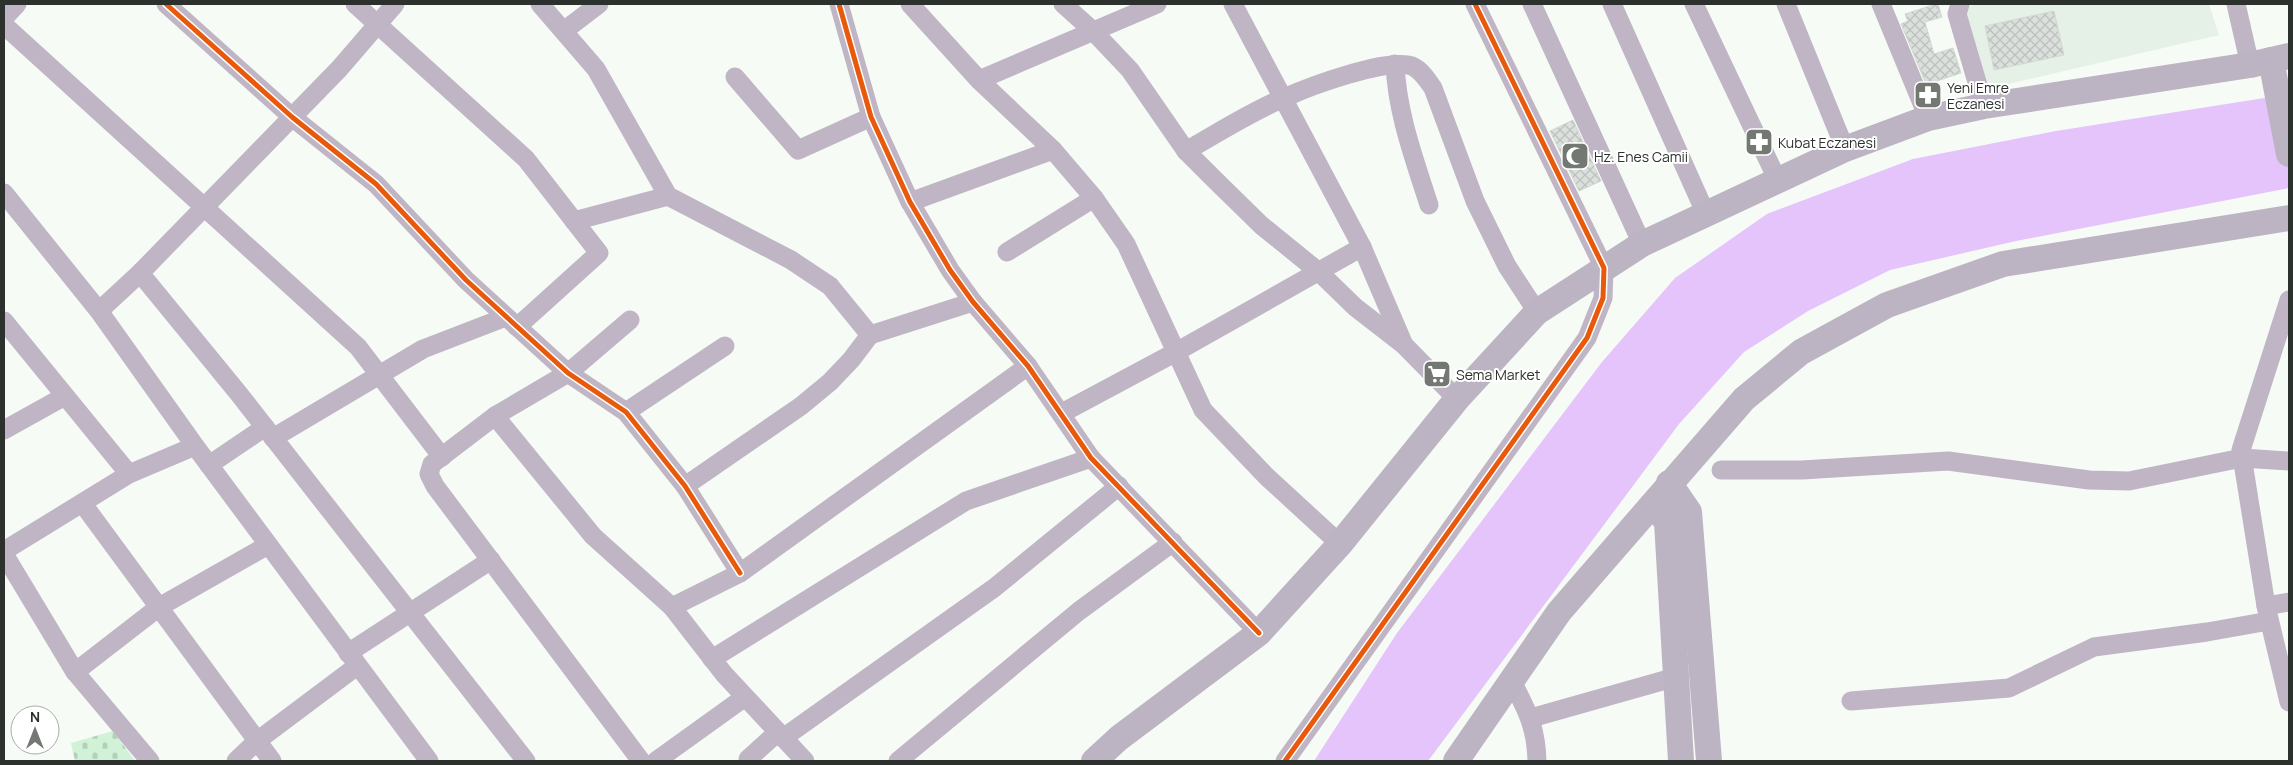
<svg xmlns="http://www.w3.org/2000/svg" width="2293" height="765" viewBox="0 0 2293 765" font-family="Manrope,sans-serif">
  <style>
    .built { fill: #e5f1e6 }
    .cemetery { fill: url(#cemetery-stones) }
    .water { fill: #e5c3fb }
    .building { fill: url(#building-cross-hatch); stroke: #d4d8d4 }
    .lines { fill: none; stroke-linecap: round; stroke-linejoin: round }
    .street { stroke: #bfb5c5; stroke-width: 19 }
    .secondary { stroke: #bcb4c3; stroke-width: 26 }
    .cycleway-casing { stroke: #fff; stroke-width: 8 }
    .cycleway { stroke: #e8590c; stroke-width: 5 }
    .labels { text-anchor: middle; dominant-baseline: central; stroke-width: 4; stroke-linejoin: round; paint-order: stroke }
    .poi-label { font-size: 14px; fill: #2c312d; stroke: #fff; text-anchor: start }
  </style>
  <defs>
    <pattern id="cemetery-stones" width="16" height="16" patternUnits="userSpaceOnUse" patternTransform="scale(1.25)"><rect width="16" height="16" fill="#d1f2d7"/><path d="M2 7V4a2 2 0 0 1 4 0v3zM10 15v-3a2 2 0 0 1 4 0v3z" fill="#b4d0b9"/></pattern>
    <pattern id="building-cross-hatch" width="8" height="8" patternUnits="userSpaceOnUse" patternTransform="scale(1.25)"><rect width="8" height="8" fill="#dce0dc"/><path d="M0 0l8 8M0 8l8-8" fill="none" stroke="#bdc1bd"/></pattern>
  </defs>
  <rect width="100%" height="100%" fill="#f6fbf6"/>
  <!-- built -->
  <polygon class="built" points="1978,4 2209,4 2219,35 1982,90 1963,8"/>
  <!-- cemetery -->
  <polygon class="cemetery" points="113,731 135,761 75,761 71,743"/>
  <!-- water -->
  <polygon class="water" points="2289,94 2289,188 2016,241 1890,270 1808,311 1744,352 1679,424 1428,761 1314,761 1397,633 1602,362 1675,278 1767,214 1913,159 2056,131"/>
  <!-- building -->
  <g class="building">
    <polygon points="1936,4 1938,4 1942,17 1925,22 1934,54 1953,48 1961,73 1937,81 1939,88 1929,91 1901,24 1908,21 1905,14"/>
    <polygon points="2054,11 2064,55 1994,70 1985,26"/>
    <polygon points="1573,120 1601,181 1579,191 1550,131"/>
  </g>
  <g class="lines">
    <!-- street -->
    <g class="street">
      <polyline points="166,4 292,117 376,184 466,280 568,373 626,412 685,486 740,573"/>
      <polyline points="355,4 526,159 599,253 517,327"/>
      <polyline points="540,4 596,69 668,196 791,260 830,286 870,335"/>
      <polyline points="839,4 871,117 910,202 950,270 973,302 1028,366 1091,458 1259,633"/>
      <polyline points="910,4 979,80 1053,150 1094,198 1126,244 1203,410 1266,476 1340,544"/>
      <polyline points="1063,4 1092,30 1130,70 1186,151 1213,178 1261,225 1319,272 1355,307 1404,345"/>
      <polyline points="1233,4 1362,247 1404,345 1457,399"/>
      <polyline points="1532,4 1642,244"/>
      <polyline points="1612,4 1705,212"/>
      <polyline points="1694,4 1777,179"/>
      <polyline points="1786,4 1845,149"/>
      <polyline points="1881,4 1928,118"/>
      <polyline points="1960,4 1957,14 1984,106"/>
      <polyline points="2236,4 2250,65"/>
      <polyline points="4,18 17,4"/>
      <polyline points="4,25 358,347 442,457"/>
      <polyline points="565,30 599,4"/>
      <path d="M 1395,64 C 1397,113 1414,158 1429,205"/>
      <polyline points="735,77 798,150 871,117"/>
      <polyline points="979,80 1157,4"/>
      <path d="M 1186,151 C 1218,133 1250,112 1284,98 C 1308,87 1388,57 1412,66 C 1421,70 1427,79 1433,88 L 1475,201 L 1507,266 L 1537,312"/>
      <polyline points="4,193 99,311 195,446 429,761"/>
      <polyline points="910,202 1053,150"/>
      <polyline points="574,221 668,196"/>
      <polyline points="1007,252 1094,198"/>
      <polyline points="140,273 239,394 526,761"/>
      <polyline points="2289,300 2241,450 2266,606 2289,702"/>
      <polyline points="99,311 140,273 339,69 395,4"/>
      <polyline points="630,320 568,373 495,416 432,464 429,474 435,486 641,761"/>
      <polyline points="4,321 129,474"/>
      <polyline points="626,412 725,346"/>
      <polyline points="1062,413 1176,352 1362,247"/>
      <polyline points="495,416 593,536 672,607 724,674 805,761"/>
      <polyline points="4,430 65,396"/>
      <polyline points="273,438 423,349 506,317"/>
      <polyline points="209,465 265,427"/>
      <polyline points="1721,470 1802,470 1948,461 2089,480 2129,481 2242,458 2289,461"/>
      <polyline points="685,486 801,406 830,382 851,360 870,335 973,302"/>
      <polyline points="83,504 272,761"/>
      <polyline points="4,551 129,474 195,446"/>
      <polyline points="4,554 75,672"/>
      <polyline points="2266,606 2289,602"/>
      <polyline points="672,607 740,573 1028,366"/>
      <polyline points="348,653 491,560"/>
      <polyline points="712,659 966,501 1091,458"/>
      <path d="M 1512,681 C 1527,711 1536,726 1537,761"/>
      <polyline points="1851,701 2009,688 2094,647 2207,632 2269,621"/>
      <polyline points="1531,718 1676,677"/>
      <polyline points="783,738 994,588 1119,486"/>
      <polyline points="150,761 75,672 159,607 268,545"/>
      <polyline points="236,761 257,741 357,666"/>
      <polyline points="656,761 745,697"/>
      <polyline points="750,761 748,759 778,732"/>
      <polyline points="898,761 1079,611 1173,542"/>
      <polyline points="1285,761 1587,338 1603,298 1604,268 1475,4"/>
    </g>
    <!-- secondary -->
    <g class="secondary">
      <polyline points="2271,60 2289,154"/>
      <polyline points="1669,483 1689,512 1709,761"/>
      <polyline points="1653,504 1667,522 1681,761"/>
      <polyline points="1094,761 1119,738 1259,633 1340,544 1457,399 1537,312 1642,244 1845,149 1928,118 1984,106 2250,65 2289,56"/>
      <polyline points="1456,761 1559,612 1744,399 1801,352 1887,305 2003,264 2289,218"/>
    </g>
    <defs>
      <g id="cycleway">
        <polyline points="166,4 292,117 376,184 466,280 568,373 626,412 685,486 740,573"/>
        <polyline points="839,4 871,117 910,202 950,270 973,302 1028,366 1091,458 1259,633"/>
        <polyline points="1285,761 1587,338 1603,298 1604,268 1475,4"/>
      </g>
    </defs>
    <!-- cycleway casing -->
    <use href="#cycleway" class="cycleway-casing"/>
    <!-- cycleway -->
    <use href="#cycleway" class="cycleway"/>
  </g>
  <!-- icons -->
  <defs>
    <symbol id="pharmacy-square" viewBox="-11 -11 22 22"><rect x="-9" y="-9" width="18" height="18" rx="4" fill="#737873" stroke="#fff"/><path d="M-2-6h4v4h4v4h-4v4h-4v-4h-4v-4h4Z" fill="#fff"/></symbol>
    <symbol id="mosque-square" viewBox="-11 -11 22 22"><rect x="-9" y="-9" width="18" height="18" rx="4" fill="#737873" stroke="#fff"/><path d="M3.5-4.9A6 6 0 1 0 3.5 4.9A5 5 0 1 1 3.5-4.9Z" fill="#fff"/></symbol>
    <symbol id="supermarket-square" viewBox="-11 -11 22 22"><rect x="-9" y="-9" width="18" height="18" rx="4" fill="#737873" stroke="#fff"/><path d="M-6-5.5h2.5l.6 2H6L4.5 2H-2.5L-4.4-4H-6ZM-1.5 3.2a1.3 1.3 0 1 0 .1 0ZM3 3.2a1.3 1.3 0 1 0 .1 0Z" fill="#fff"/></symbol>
  </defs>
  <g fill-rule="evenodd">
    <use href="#pharmacy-square" x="1912" y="79" width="32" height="32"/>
    <use href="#pharmacy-square" x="1743" y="126" width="32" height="32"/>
    <use href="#mosque-square" x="1559" y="140" width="32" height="32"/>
    <use href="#supermarket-square" x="1421" y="358" width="32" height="32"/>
  </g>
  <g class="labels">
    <!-- poi labels -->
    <g class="poi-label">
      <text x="1947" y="87">Yeni Emre<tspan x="1947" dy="16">Eczanesi</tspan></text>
      <text x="1778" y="142">Kubat Eczanesi</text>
      <text x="1594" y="156">Hz. Enes Camii</text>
      <text x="1456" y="374">Sema Market</text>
    </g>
  </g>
  <!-- border -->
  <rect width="2293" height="765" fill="none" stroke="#2c312d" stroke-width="10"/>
  <!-- north arrow -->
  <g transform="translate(35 730)"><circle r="24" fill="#ffffff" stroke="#abadab"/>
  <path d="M0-4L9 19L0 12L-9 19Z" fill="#737873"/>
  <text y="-8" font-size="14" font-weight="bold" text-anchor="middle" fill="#2c312d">N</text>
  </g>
</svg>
